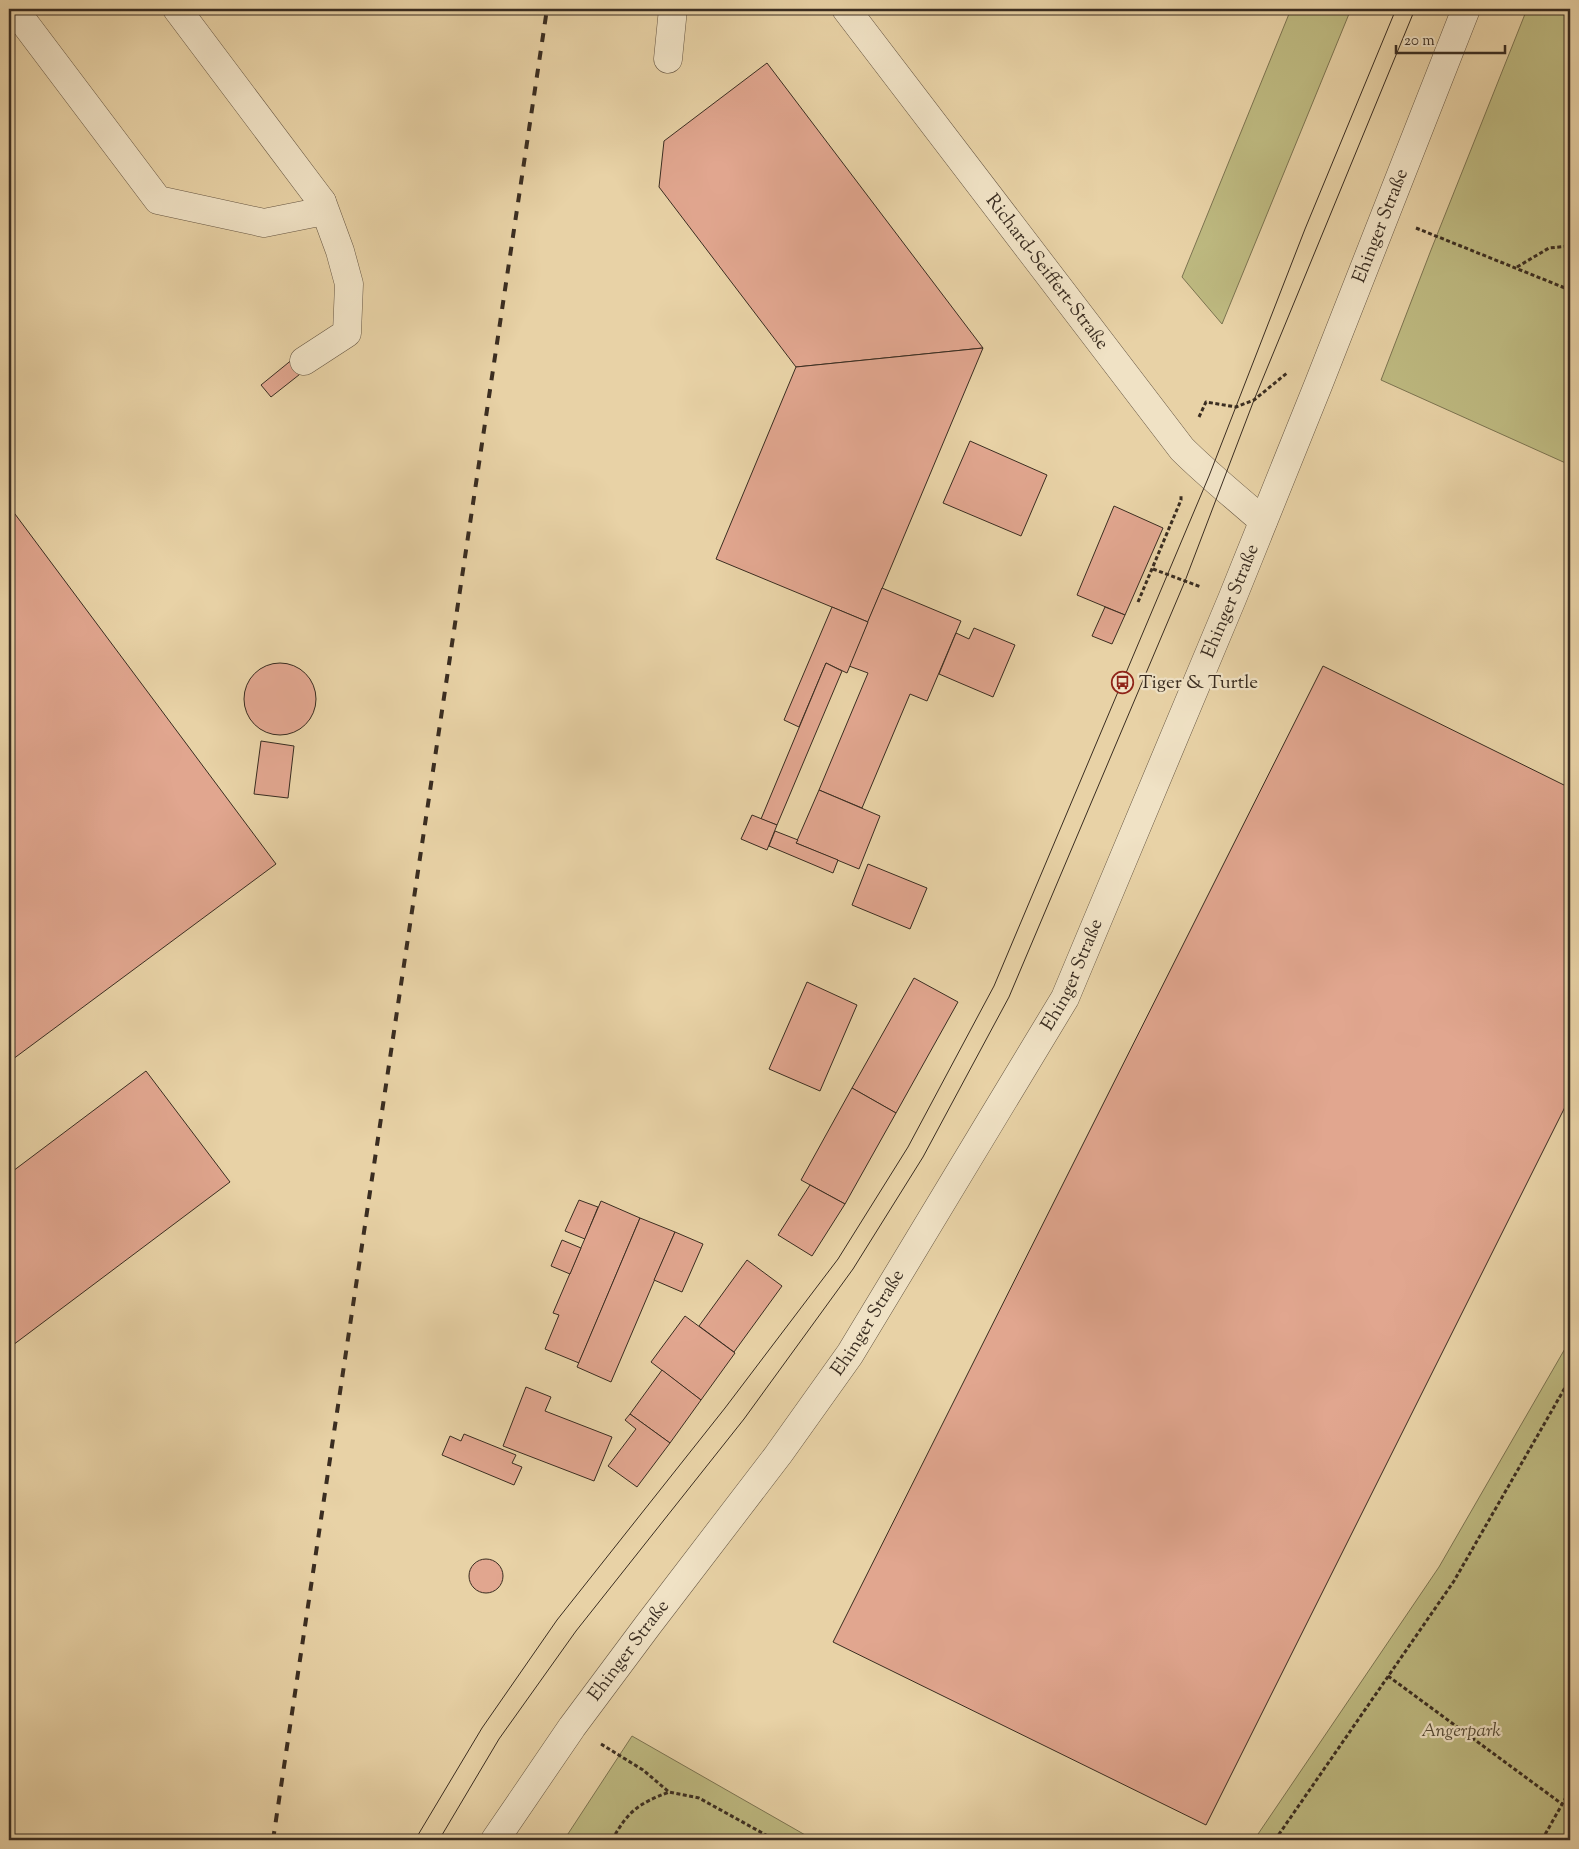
<svg xmlns="http://www.w3.org/2000/svg" width="1579" height="1849" viewBox="0 0 1579 1849" font-family="'Sorts Mill Goudy',serif">
  <style>
    .green { fill: #beba81; stroke: #7c7451 }
    .building { fill: #e1a68f; stroke: #3a2d21 }
    .lines { fill: none; stroke-linecap: round; stroke-linejoin: round }
    .minor-casing { stroke: #665642; stroke-width: 29 }
    .path { stroke: #3a2d21; stroke-width: 3; stroke-dasharray: 4 2.5; stroke-linecap: butt }
    .minor { stroke: #f0e2c5; stroke-width: 28 }
    .tram { stroke: #3a2d21; stroke-width: 1 }
    .rail { stroke: #3a2d21; stroke-width: 4; stroke-dasharray: 9 9; stroke-linecap: butt }
    .labels { text-anchor: middle; dominant-baseline: central; stroke-width: 4.5; stroke-linejoin: round; paint-order: stroke }
    .street-label { font-size: 19px; fill: #3a2d21; stroke: #f0e2c5 }
    .poi-label { font-size: 19px; fill: #3a2d21; stroke: #f0e2c5; text-anchor: start }
    .park-label { font-size: 19px; font-style: italic; fill: #544934; stroke: #f0e2c5 }
  </style>
  <rect width="100%" height="100%" fill="#e8d2a6"/>
  <filter id="stains"><feTurbulence type="fractalNoise" baseFrequency=".004" numOctaves="4"/><feColorMatrix values="0 0 0 0 .2 0 0 0 0 .09 0 0 0 0 .02 0 0 0 .5 -.17"/></filter>
  <radialGradient id="worn" r=".72"><stop offset=".6" stop-color="#630" stop-opacity="0"/><stop offset="1" stop-color="#630" stop-opacity=".3"/></radialGradient>
  <!-- green -->
  <g class="green">
    <polygon points="1291,9 1351,9 1222,324 1182,277"/>
    <polygon points="1527,9 1570,9 1570,465 1381,380 1431,250"/>
    <polygon points="1570,1340 1570,1840 1254,1840 1439,1567"/>
    <polygon points="632,1736 814,1840 564,1840"/>
  </g>
  <!-- building -->
  <g class="building">
    <polygon points="767,63 983,348 796,367 659,187 664,141"/>
    <polygon points="983,348 868,622 716,559 796,367"/>
    <polygon points="299,354 309,367 271,397 261,385"/>
    <polygon points="970,441 1047,475 1021,536 943,503"/>
    <polygon points="9,506 276,864 9,1062"/>
    <polygon points="1114,506 1163,528 1125,615 1077,595"/>
    <polygon points="882,588 961,621 927,701 910,694 862,808 819,790 868,673 849,666"/>
    <polygon points="832,607 868,622 847,673 826,663 799,727 784,720"/>
    <polygon points="1105,607 1125,615 1112,644 1092,636"/>
    <polygon points="974,628 1015,645 993,697 939,674 956,633 969,639"/>
    <circle cx="280" cy="699" r="36"/>
    <polygon points="826,663 842,671 777,825 761,819"/>
    <polygon points="1323,666 1570,788 1570,1097 1206,1825 833,1642"/>
    <polygon points="261,741 294,746 288,798 254,794"/>
    <polygon points="819,790 880,816 859,869 796,843"/>
    <polygon points="752,815 777,825 767,850 741,839"/>
    <polygon points="775,831 798,840 796,843 838,860 833,873 769,846"/>
    <polygon points="868,864 927,888 910,929 852,905"/>
    <polygon points="914,978 958,1002 896,1113 852,1088"/>
    <polygon points="807,982 857,1005 820,1091 769,1069"/>
    <polygon points="146,1071 230,1182 9,1348 9,1174"/>
    <polygon points="852,1088 896,1113 845,1204 801,1180"/>
    <polygon points="810,1185 845,1204 812,1256 778,1235"/>
    <polygon points="579,1200 598,1207 585,1239 565,1231"/>
    <polygon points="601,1201 640,1218 579,1363 545,1349 559,1315 553,1313"/>
    <polygon points="640,1218 675,1232 611,1382 577,1367"/>
    <polygon points="675,1232 703,1244 682,1292 654,1280"/>
    <polygon points="562,1240 581,1248 570,1274 551,1266"/>
    <polygon points="747,1260 782,1286 734,1352 699,1326"/>
    <polygon points="685,1316 735,1353 701,1400 651,1362"/>
    <polygon points="662,1370 701,1400 670,1443 630,1414"/>
    <polygon points="526,1387 551,1397 545,1411 612,1437 594,1481 503,1446"/>
    <polygon points="630,1414 670,1443 637,1487 608,1466 636,1429 625,1420"/>
    <polygon points="464,1434 516,1455 512,1463 522,1467 514,1485 442,1455 450,1436 461,1441"/>
    <circle cx="486" cy="1576" r="17"/>
  </g>
  <g class="lines">
    <defs>
      <g id="minor">
        <polyline points="14,9 158,200 264,223 314,213 322,202 177,9"/>
        <path id="s1" d="M 846,9 L 1182,449 C 1208,475 1236,497 1263,521"/>
        <polyline points="668,59 673,9"/>
        <polyline points="304,361 347,333 349,284 340,251 322,202"/>
        <path id="s2" d="M 495,1840 L 572,1727 L 648,1625 L 778,1455 L 850,1354 L 1065,998 L 1232,599 L 1319,383 L 1466,9"/>
      </g>
    </defs>
    <!-- minor casing -->
    <use href="#minor" class="minor-casing"/>
    <!-- path -->
    <g class="path">
      <polyline points="1416,228 1570,290"/>
      <polyline points="1517,267 1549,248 1570,246"/>
      <polyline points="1199,417 1206,402 1236,407 1254,400 1287,373"/>
      <polyline points="1153,569 1201,587"/>
      <polyline points="1138,602 1181,500 1181,494"/>
      <polyline points="1388,1676 1562,1804"/>
      <polyline points="601,1744 643,1770 669,1792 699,1798 775,1840"/>
      <path d="M 612,1840 C 628,1811 638,1804 669,1792"/>
      <polyline points="1275,1840 1454,1581 1570,1379"/>
      <polyline points="1542,1840 1570,1790"/>
    </g>
    <!-- minor -->
    <use href="#minor" class="minor"/>
    <!-- tram -->
    <g class="tram">
      <polyline points="415,1840 482,1728 557,1620 725,1408 838,1259 908,1147 994,986 1209,476 1305,229 1396,9"/>
      <polyline points="439,1840 499,1739 576,1631 744,1419 853,1269 923,1157 1009,997 1185,581 1254,400 1415,9"/>
    </g>
    <!-- rail -->
    <polyline class="rail" points="273,1840 547,9"/>
  </g>
  <!-- icons -->
  <defs>
    <symbol id="bus-ring" viewBox="-11 -11 22 22"><circle r="9.5" fill="#f0e2c5" stroke="#8f2418" stroke-width="1.5"/><path d="M-5-6H5V4H4V6H2V4H-2V6H-4V4H-5ZM-3.5-4V0h7V-4ZM-3.5 1.2v1.5H-2V1.2ZM2 1.2v1.5H3.5V1.2Z" fill="#8f2418"/></symbol>
  </defs>
  <g fill-rule="evenodd">
    <use href="#bus-ring" x="1110" y="670" width="25" height="25"/>
  </g>
  <g class="labels">
    <!-- street labels -->
    <g class="street-label">
      <text stroke="none"><textPath href="#s2" startOffset="1852">Ehinger Straße</textPath></text>
      <text stroke="none"><textPath href="#s1" startOffset="331">Richard-Seiffert-Straße</textPath></text>
      <text stroke="none"><textPath href="#s2" startOffset="1448">Ehinger Straße</textPath></text>
      <text stroke="none"><textPath href="#s2" startOffset="1042">Ehinger Straße</textPath></text>
      <text stroke="none"><textPath href="#s2" startOffset="638">Ehinger Straße</textPath></text>
      <text stroke="none"><textPath href="#s2" startOffset="232">Ehinger Straße</textPath></text>
    </g>
    <!-- poi labels -->
    <g class="poi-label">
      <text x="1139" y="683">Tiger &amp; Turtle</text>
    </g>
    <!-- park labels -->
    <g class="park-label">
      <text x="1461" y="1731">Angerpark</text>
    </g>
  </g>
  <!-- margin -->
  <rect width="1579" height="1849" fill="none" stroke="#e8d2a6" stroke-width="30"/>
  <rect x="10" y="10" width="1559" height="1829" fill="none" stroke="#3a2d21" stroke-width="2.5"/>
  <rect x="15" y="15" width="1549" height="1819" fill="none" stroke="#3a2d21"/>
  <!-- scale -->
  <path d="M1396 45v8h109v-8" fill="none" stroke="#3a2d21" stroke-width="2.5"/>
  <text x="1404" y="45" font-size="15" fill="#3a2d21" stroke="#f0e2c5" stroke-width="4" paint-order="stroke">20 m</text>
  <rect width="100%" height="100%" filter="url(#stains)"/>
  <rect width="100%" height="100%" fill="url(#worn)"/>
</svg>
